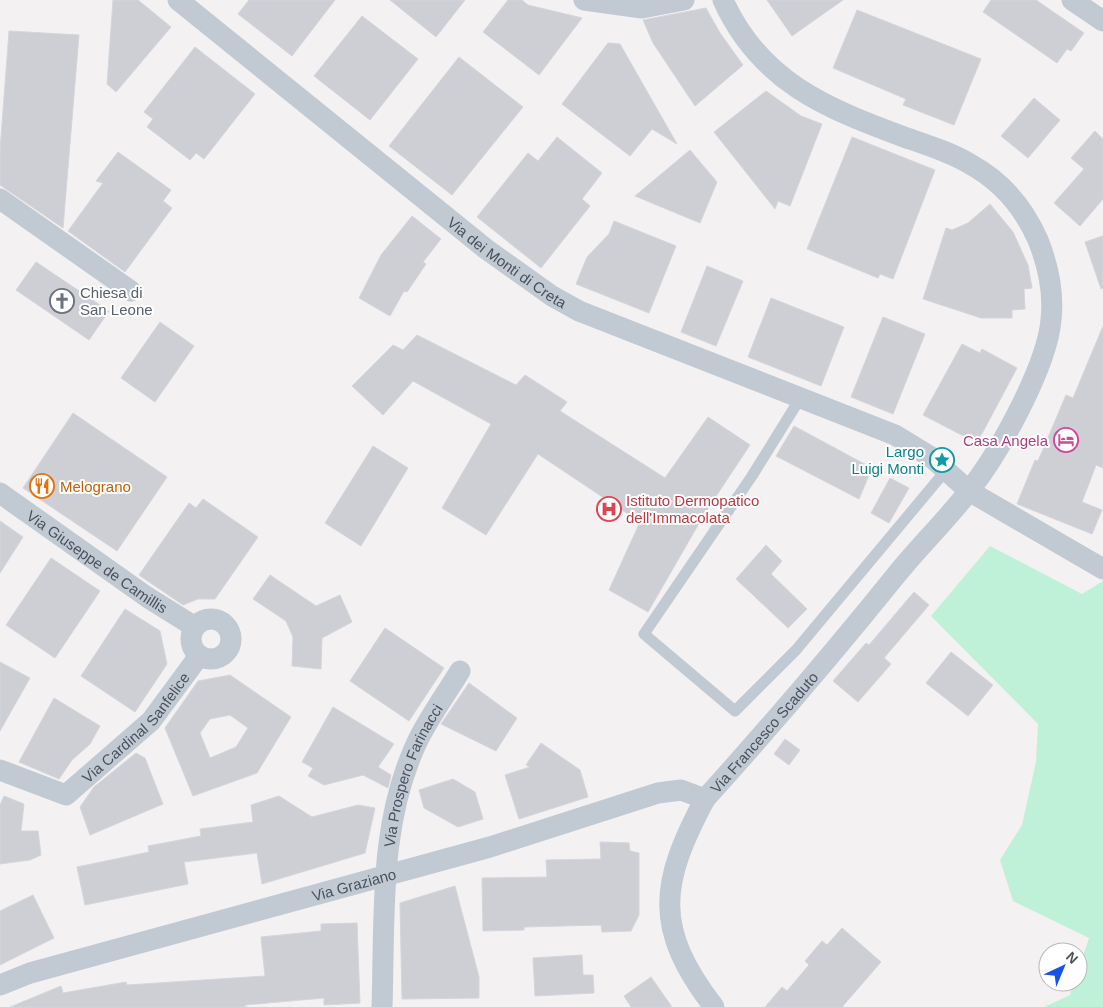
<svg xmlns="http://www.w3.org/2000/svg" width="1103" height="1007" viewBox="0 0 1103 1007" font-family="Arial,sans-serif">
  <style>
    .green { fill: #bff1d9 }
    .building { fill: #cdcfd5; stroke: #d4d6dc; fill-rule: evenodd }
    .lines { fill: none; stroke-linecap: round; stroke-linejoin: round }
    .service { stroke: #c1c9d2; stroke-width: 11 }
    .minor { stroke: #c1c9d2; stroke-width: 21 }
    .labels { text-anchor: middle; dominant-baseline: central; stroke-width: 4; stroke-linejoin: round; paint-order: stroke }
    .street-label { font-size: 15px; fill: #48515f; stroke: #fff }
    .worship-label { font-size: 15px; fill: #5b616d; stroke: #fff; text-anchor: start }
    .hotel-label { font-size: 15px; fill: #b23c85; stroke: #fff; text-anchor: end }
    .culture-label { font-size: 15px; fill: #0d838f; stroke: #fff; text-anchor: end }
    .food-label { font-size: 15px; fill: #c56008; stroke: #fff; text-anchor: start }
    .health-label { font-size: 15px; fill: #be3a42; stroke: #fff; text-anchor: start }
  </style>
  <rect width="100%" height="100%" fill="#f3f1f1"/>
  <!-- green -->
  <polygon class="green" points="990,546 1082,594 1103,581 1103,1007 1044,1007 1070,995 1074,982 1078,982 1078,971 1089,938 1013,901 1000,860 1022,825 1036,762 1038,724 931,616"/>
  <!-- building -->
  <g class="building">
    <polygon points="113,0 138,0 171,27 116,92 107,84"/>
    <polygon points="249,0 335,0 292,56 238,14"/>
    <polygon points="390,0 465,0 436,37"/>
    <polygon points="508,0 522,0 528,5 582,18 539,75 483,32"/>
    <polygon points="767,0 843,0 792,36"/>
    <polygon points="991,0 1036,0 1084,33 1071,51 1067,49 1057,63 983,12"/>
    <polygon points="706,8 720,33 743,65 695,106 653,43 643,20"/>
    <polygon points="857,10 981,59 954,125 903,105 906,99 833,68"/>
    <polygon points="362,16 418,59 370,120 314,76"/>
    <polygon points="9,31 79,35 63,228 0,185 0,150"/>
    <polygon points="608,43 620,44 677,144 652,129 630,156 562,104"/>
    <polygon points="195,47 255,94 204,159 196,153 190,160 147,127 153,119 144,112"/>
    <polygon points="459,57 523,107 452,195 389,146"/>
    <polygon points="766,91 801,116 822,124 790,206 778,201 775,209 714,132"/>
    <polygon points="1034,98 1060,120 1028,158 1001,136"/>
    <polygon points="1095,131 1103,139 1103,199 1080,226 1054,203 1084,169 1071,158"/>
    <polygon points="557,137 602,173 582,199 590,206 541,268 477,217 528,153 538,161"/>
    <polygon points="852,137 935,170 893,279 880,274 878,278 807,249"/>
    <polygon points="690,150 717,182 700,223 635,196"/>
    <polygon points="118,152 171,190 163,201 172,208 125,272 68,231 103,183 96,181"/>
    <polygon points="990,204 1013,232 1028,265 1032,288 1024,289 1025,309 1012,310 1012,318 981,318 923,299 946,228 952,230 968,223"/>
    <polygon points="412,216 441,239 423,262 426,264 407,292 404,291 390,316 359,298 381,255"/>
    <polygon points="614,221 676,246 649,313 576,284 587,257 609,234"/>
    <polygon points="1103,236 1103,288 1101,289 1085,242"/>
    <polygon points="36,262 109,311 89,340 16,290"/>
    <polygon points="707,266 743,281 716,346 681,332"/>
    <polygon points="771,298 844,327 821,386 748,357"/>
    <polygon points="883,317 925,334 893,414 851,397"/>
    <polygon points="160,322 194,346 155,402 121,378"/>
    <polygon points="1103,326 1103,468 1096,465 1082,502 1102,510 1092,534 1017,504 1035,460 1038,461 1066,395 1073,398"/>
    <polygon points="417,335 516,385 525,375 567,402 560,411 665,478 708,417 750,445 705,513 648,612 609,590 640,522 538,454 486,535 442,508 491,424 413,381 383,415 352,386 393,345 403,350"/>
    <polygon points="962,344 980,353 982,349 1017,368 977,443 923,415"/>
    <polygon points="73,413 167,477 117,551 23,488"/>
    <polygon points="794,426 872,468 859,499 776,456"/>
    <polygon points="373,446 408,468 361,546 325,523"/>
    <polygon points="890,478 909,488 889,523 871,513"/>
    <polygon points="203,499 258,537 215,599 198,599 183,605 139,575 189,503 196,508"/>
    <polygon points="0,521 23,537 0,573"/>
    <polygon points="766,545 782,561 771,574 807,609 788,628 736,579"/>
    <polygon points="51,558 100,591 55,658 6,625"/>
    <polygon points="270,575 316,606 340,595 352,622 322,638 321,669 292,666 293,637 286,621 253,599"/>
    <polygon points="914,592 929,605 884,658 891,664 858,702 833,681 866,643 869,645"/>
    <polygon points="125,609 160,631 167,664 135,712 81,676"/>
    <polygon points="385,628 444,668 409,721 350,681"/>
    <polygon points="951,652 993,685 968,716 926,683"/>
    <polygon points="0,662 30,678 0,731"/>
    <path d="M 230,675 L 291,717 L 257,773 L 193,796 L 165,728 L 198,681 ZM 230,715 L 248,728 L 236,747 L 210,758 L 200,733 L 210,719 Z"/>
    <polygon points="469,683 517,718 496,751 441,724"/>
    <polygon points="54,698 100,726 90,744 72,760 59,779 19,762"/>
    <polygon points="333,707 394,744 378,767 391,775 388,788 363,775 324,785 308,776 313,768 302,762"/>
    <polygon points="785,739 800,750 789,765 774,754"/>
    <polygon points="541,743 580,770 588,797 519,819 505,775 530,767 526,765"/>
    <polygon points="136,753 145,758 163,804 90,835 80,807 94,787"/>
    <polygon points="453,779 475,792 483,819 458,827 424,808 419,790"/>
    <polygon points="4,796 24,804 21,831 38,831 41,855 30,860 0,864 0,805"/>
    <polygon points="279,796 312,817 358,805 375,808 365,853 262,884 257,853 184,862 188,884 85,905 77,867 149,852 148,846 201,836 200,829 253,822 251,805"/>
    <polygon points="600,842 629,843 630,851 639,853 639,915 631,931 602,932 601,925 524,927 524,930 483,931 482,878 547,877 546,860 601,859"/>
    <polygon points="455,886 479,977 479,998 402,999 400,903"/>
    <polygon points="33,895 54,938 0,965 0,911"/>
    <polygon points="357,923 360,1003 324,1005 324,998 245,1005 246,1007 10,1007 61,986 63,993 126,982 127,985 265,976 261,937 321,931 321,924"/>
    <polygon points="842,928 881,962 842,1007 765,1007 782,987 787,991 809,965 805,961 822,941 827,945"/>
    <polygon points="582,955 583,975 593,975 594,993 535,996 533,958"/>
    <polygon points="651,977 672,1007 631,1007 624,996"/>
  </g>
  <g class="lines">
    <!-- service -->
    <polyline class="service" points="801,397 752,476 644,634 735,711 796,650 947,469"/>
    <!-- minor -->
    <g class="minor">
      <path id="s1" d="M 178,0 L 486,249 L 552,296 L 579,311 L 895,435 L 931,457 L 969,491 L 1103,569"/>
      <polyline points="584,0 642,8 684,0"/>
      <polyline points="1072,0 1103,21"/>
      <polyline points="0,199 131,291"/>
      <path id="s2" d="M 0,493 L 147,597 L 195,627"/>
      <circle cx="211" cy="639" r="20"/>
      <path id="s3" d="M 0,770 L 66,795 L 151,721 L 199,656"/>
      <path id="s4" d="M 0,985 L 30,973 L 490,847 L 658,793 L 681,790 L 705,799"/>
      <path id="s5" d="M 382,1007 C 385,917 378,823 418,740 C 430,716 446,694 460,671"/>
      <path id="s6" d="M 714,1007 C 653,928 660,883 705,799 C 771,726 835,651 897,574 C 921,544 949,518 972,487 C 1000,451 1047,366 1051,320 C 1054,293 1048,265 1038,240 C 1024,208 1001,181 970,164 C 950,152 927,145 904,137 C 826,108 760,82 723,0"/>
    </g>
  </g>
  <!-- icons -->
  <defs>
    <symbol id="church-ring" viewBox="-11 -11 22 22"><circle r="9.5" fill="#fff" stroke="#6b7280" stroke-width="1.5"/><path d="M-1.2-6h2.4v3.5h3.3v2.4h-3.3V6h-2.4V-.1h-3.3v-2.4h3.3Z" fill="#6b7280"/></symbol>
    <symbol id="hotel-ring" viewBox="-11 -11 22 22"><circle r="9.5" fill="#fff" stroke="#d1479c" stroke-width="1.5"/><path d="M-6-4.5h1.5V1H6V5H4.5V3h-9V5H-6ZM-4 0a1.8 1.8 0 1 1 3.6 0ZM.5 0V-2.5h3Q6-2.5 6 0Z" fill="#d1479c"/></symbol>
    <symbol id="sight-ring" viewBox="-11 -11 22 22"><circle r="9.5" fill="#fff" stroke="#0f9aa8" stroke-width="1.5"/><path d="M0-6L1.8-2.2L6-1.7L2.9 1.2L3.7 5.4L0 3.3L-3.7 5.4L-2.9 1.2L-6-1.7L-1.8-2.2Z" fill="#0f9aa8"/></symbol>
    <symbol id="restaurant-ring" viewBox="-11 -11 22 22"><circle r="9.5" fill="#fff" stroke="#e8710a" stroke-width="1.5"/><path d="M-5-6h1v4h1v-4h1v4h1v-4h1v5L-1.5 .5V6h-2V.5L-5-1ZM5-6V6H3V1.5H1.5Q1.5-4 5-6Z" fill="#e8710a"/></symbol>
    <symbol id="hospital-ring" viewBox="-11 -11 22 22"><circle r="9.5" fill="#fff" stroke="#e0444e" stroke-width="1.5"/><path d="M-5-5h3v3.5h4V-5h3V5h-3V1.5h-4V5h-3Z" fill="#e0444e"/></symbol>
  </defs>
  <g fill-rule="evenodd">
    <use href="#church-ring" x="48" y="287" width="28" height="28"/>
    <use href="#hotel-ring" x="1052" y="426" width="28" height="28"/>
    <use href="#sight-ring" x="928" y="446" width="28" height="28"/>
    <use href="#restaurant-ring" x="28" y="472" width="28" height="28"/>
    <use href="#hospital-ring" x="595" y="495" width="28" height="28"/>
  </g>
  <g class="labels">
    <!-- street labels -->
    <g class="street-label">
      <text stroke="none"><textPath href="#s1" startOffset="421">Via dei Monti di Creta</textPath></text>
      <text stroke="none"><textPath href="#s2" startOffset="119">Via Giuseppe de Camillis</textPath></text>
      <text stroke="none"><textPath href="#s3" startOffset="168">Via Cardinal Sanfelice</textPath></text>
      <text stroke="none"><textPath href="#s6" startOffset="315">Via Francesco Scaduto</textPath></text>
      <text stroke="none"><textPath href="#s5" startOffset="236">Via Prospero Farinacci</textPath></text>
      <text stroke="none"><textPath href="#s4" startOffset="368">Via Graziano</textPath></text>
    </g>
    <!-- worship labels -->
    <g class="worship-label">
      <text x="80" y="292">Chiesa di<tspan x="80" dy="17">San Leone</tspan></text>
    </g>
    <!-- hotel labels -->
    <g class="hotel-label">
      <text x="1048" y="440">Casa Angela</text>
    </g>
    <!-- culture labels -->
    <g class="culture-label">
      <text x="924" y="451">Largo<tspan x="924" dy="17">Luigi Monti</tspan></text>
    </g>
    <!-- food labels -->
    <g class="food-label">
      <text x="60" y="486">Melograno</text>
    </g>
    <!-- health labels -->
    <g class="health-label">
      <text x="626" y="500">Istituto Dermopatico<tspan x="626" dy="17">dell'Immacolata</tspan></text>
    </g>
  </g>
  <!-- north arrow -->
  <g transform="translate(1063 967) rotate(44)"><circle r="24" fill="#ffffff" stroke="#b6b9bf"/>
  <path d="M0-4L9 19L0 12L-9 19Z" fill="#1553e9"/>
  <text y="-8" font-size="14" font-weight="bold" text-anchor="middle" fill="#48515f">N</text>
  </g>
</svg>
